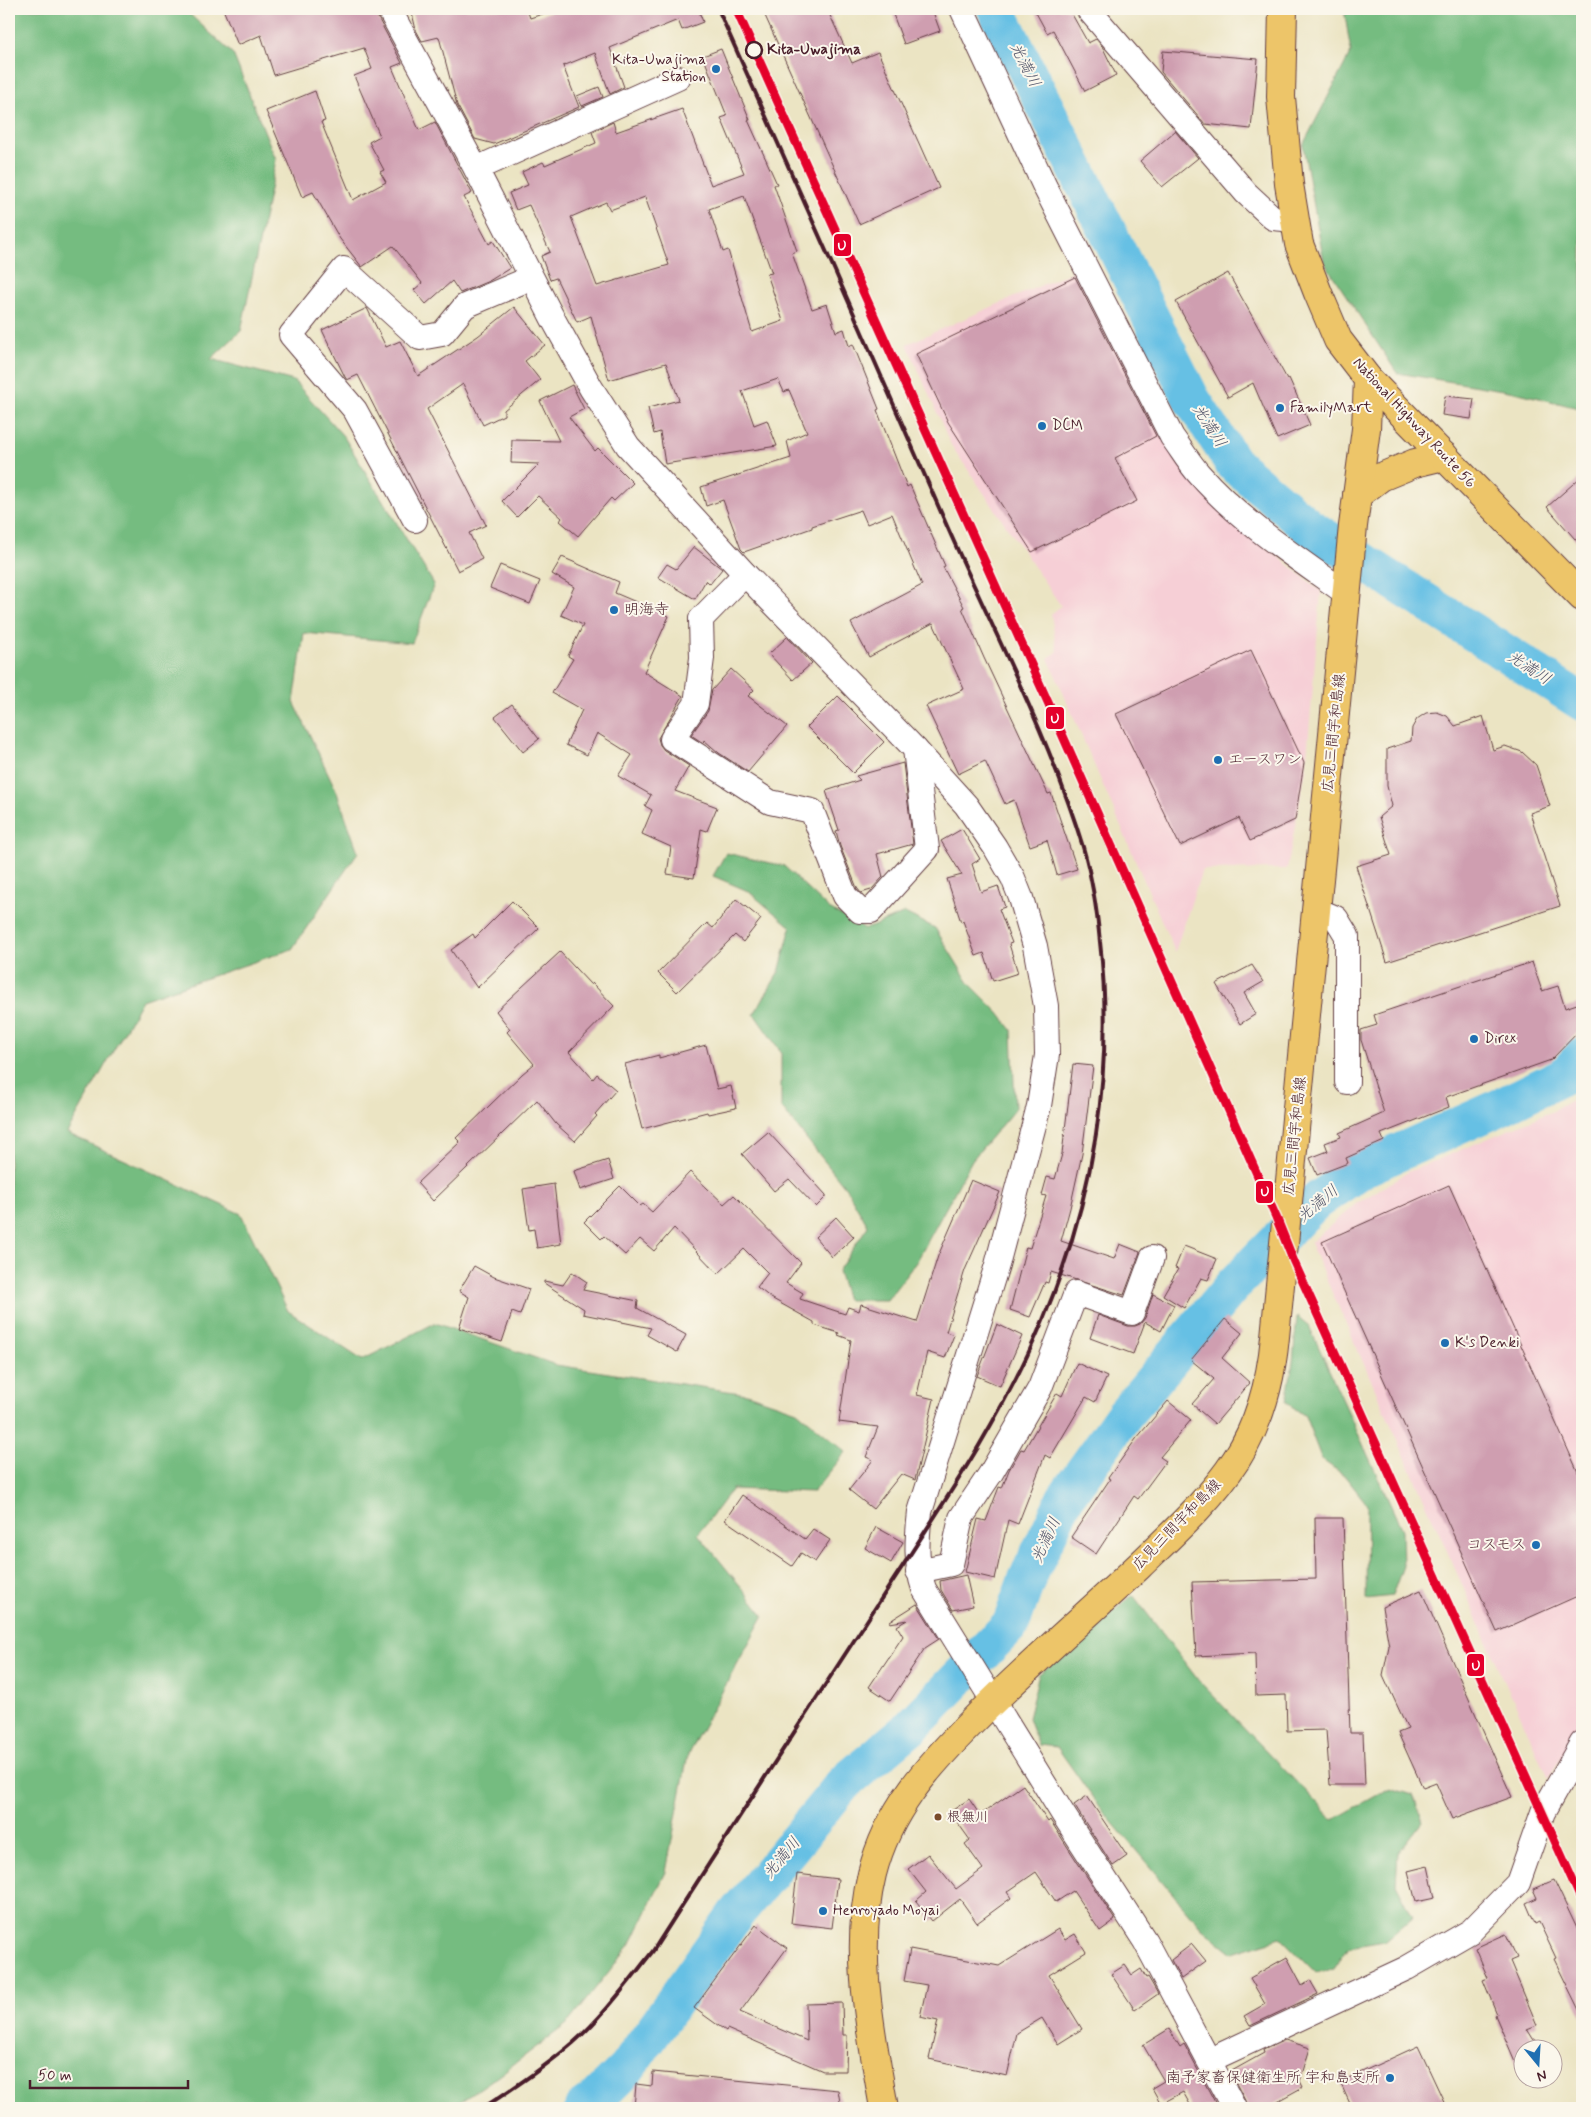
<svg xmlns="http://www.w3.org/2000/svg" width="1591" height="2117" viewBox="0 0 1591 2117" font-family="Mynerve,'Klee One',sans-serif">
  <style>
    .built { fill: #f6cfd6 }
    .forest { fill: #75bc80; stroke: #606e56 }
    .lines { fill: none; stroke-linecap: round; stroke-linejoin: round }
    .river { stroke: #66c0e4; stroke-width: 38 }
    .building { fill: #cf9eb0; fill-rule: evenodd }
    .minor-casing { stroke: #623d42; stroke-width: 26 }
    .major-casing { stroke: #623d42; stroke-width: 30 }
    .highway-casing { stroke: #623d42; stroke-width: 30 }
    .minor { stroke: #fff; stroke-width: 24 }
    .major { stroke: #edc569; stroke-width: 28 }
    .highway { stroke: #edc569; stroke-width: 28 }
    .rail { stroke: #4a1f2b; stroke-width: 4 }
    .rail-1-casing { stroke: #fbf7ec; stroke-width: 12 }
    .rail-1 { stroke: #e4002b; stroke-width: 9 }
    .stop-dot { fill: #fbf7ec; stroke: #4a1f2b; stroke-width: 2.5 }
    .poi-dot { fill: #1f6fb2; stroke: #fbf7ec; stroke-width: 2 }
    .bus-dot { fill: #7a4b2a; stroke: #fbf7ec; stroke-width: 2 }
    .labels { text-anchor: middle; dominant-baseline: central; stroke-width: 4; stroke-linejoin: round; paint-order: stroke }
    .bus-label { font-size: 14px; fill: #4a1f2b; stroke: #fbf7ec; text-anchor: start }
    .stop-label { font-size: 15px; font-weight: bold; fill: #4a1f2b; stroke: #fbf7ec; text-anchor: start }
    .poi-label { font-size: 15px; fill: #4a1f2b; stroke: #fbf7ec; text-anchor: start }
    .street-label { font-size: 15px; fill: #4a1f2b; stroke: #fbf7ec }
    .water-label { font-size: 16px; font-style: italic; fill: #54576c; stroke: #fbf7ec }
    .line-badge { stroke: #fbf7ec; stroke-width: 2 }
    .badge-label { font-size: 14px; text-anchor: middle; font-weight: bold; fill: #fff }
  </style>
  <rect width="100%" height="100%" fill="#fbf7ec"/>
  <filter id="ink" filterUnits="userSpaceOnUse"><feTurbulence type="fractalNoise" baseFrequency=".02" numOctaves="2"/><feDisplacementMap in="SourceGraphic" scale="10" xChannelSelector="R" yChannelSelector="G"/><feConvolveMatrix kernelMatrix="1 2 1 2 8 2 1 2 1" color-interpolation-filters="sRGB"/></filter>
  <filter id="wash" filterUnits="userSpaceOnUse"><feTurbulence type="fractalNoise" baseFrequency=".0096" numOctaves="4" result="noise"/><feDisplacementMap in="SourceGraphic" scale="20" xChannelSelector="R" yChannelSelector="G"/><feGaussianBlur stdDeviation="1.12" result="paint"/><feColorMatrix in="noise" values="0 0 0 0 0 0 0 0 0 0 0 0 0 0 0 0 0 1.4 0 .05"/><feComposite in="paint" operator="in"/></filter>
  <g filter="url(#wash)">
    <rect width="100%" height="100%" fill="#ebe4c3"/>
    <!-- built -->
    <g class="built">
      <polygon points="1076,270 1220,510 1321,591 1306,768 1287,869 1202,870 1175,952 1048,658 1057,652 1051,614 1061,606 951,445 907,344"/>
      <polygon points="1582,1094 1582,1726 1548,1778 1310,1243 1357,1203 1408,1172 1553,1111"/>
    </g>
    <!-- forest -->
    <g class="forest">
      <polygon points="9,9 184,9 233,54 276,160 241,331 211,359 294,381 344,437 434,584 412,643 304,633 294,702 336,790 358,852 292,949 142,1000 67,1133 241,1214 288,1311 362,1360 435,1323 556,1365 747,1394 797,1411 846,1452 813,1492 732,1489 698,1534 764,1615 688,1754 666,1872 630,1945 567,2024 498,2076 451,2108 9,2108"/>
      <polygon points="1344,9 1582,9 1582,409 1515,392 1397,373 1324,262 1303,145 1351,52"/>
      <polygon points="726,853 784,866 829,909 866,929 905,913 935,928 969,983 998,1012 1012,1030 1015,1109 972,1160 917,1261 887,1300 847,1300 838,1271 868,1226 846,1188 781,1107 781,1052 754,1014 779,972 791,927 748,891 713,876"/>
      <polygon points="1297,1316 1309,1326 1402,1530 1403,1566 1392,1596 1366,1599 1367,1504 1344,1475 1322,1460 1305,1416 1286,1402 1293,1362"/>
      <polygon points="1133,1595 1198,1680 1333,1820 1390,1788 1413,1795 1423,1821 1398,1853 1396,1884 1413,1917 1385,1941 1349,1947 1334,1969 1316,1973 1281,1938 1233,1953 1201,1927 1100,1808 1057,1747 1038,1745 1028,1718 1039,1674"/>
    </g>
    <g class="lines">
      <!-- river -->
      <g class="river">
        <polyline points="996,9 1192,400 1234,464 1309,527 1582,702"/>
        <polyline points="583,2108 596,2099 626,2069 736,1914 844,1783 910,1728 1011,1624 1027,1579 1065,1498 1124,1415 1234,1284 1315,1202 1364,1168 1494,1110 1565,1075 1582,1057"/>
      </g>
    </g>
    <g id="blocks">
      <!-- building -->
      <g class="building">
        <polygon points="223,9 375,9 377,16 402,63 392,67 419,130 435,122 472,193 464,197 489,244 493,241 510,268 489,281 460,293 452,281 426,304 414,290 422,283 393,246 362,267 340,239 313,192 302,197 266,111 315,91 325,121 321,122 353,200 386,182 380,172 384,170 369,142 380,136 354,76 372,69 364,48 274,75 261,35 238,45"/>
        <polygon points="411,9 527,9 530,18 558,9 704,9 699,11 703,22 682,30 678,20 610,48 624,87 610,94 595,53 563,66 579,107 494,144 475,139 457,105 439,37 422,41 416,30"/>
        <polygon points="762,9 827,9 852,63 878,52 939,188 859,224"/>
        <polygon points="891,9 932,9 940,31 904,44"/>
        <polygon points="1034,9 1069,9 1088,43 1096,39 1102,46 1116,75 1085,91 1053,30 1047,33"/>
        <path d="M 721,49 L 750,120 L 748,120 L 777,184 L 774,185 L 797,251 L 792,253 L 812,309 L 827,304 L 836,332 L 844,329 L 849,346 L 853,344 L 879,409 L 877,410 L 907,487 L 910,485 L 945,566 L 943,567 L 964,607 L 962,608 L 984,658 L 1048,794 L 1051,793 L 1077,869 L 1057,875 L 1047,840 L 1030,846 L 1014,800 L 1005,804 L 985,761 L 958,774 L 926,706 L 964,689 L 933,623 L 869,657 L 851,623 L 922,585 L 892,514 L 867,524 L 861,510 L 812,526 L 812,528 L 744,552 L 741,549 L 723,500 L 706,506 L 701,487 L 791,458 L 787,441 L 807,432 L 789,390 L 784,392 L 778,379 L 742,391 L 754,425 L 767,420 L 777,446 L 665,464 L 660,432 L 654,434 L 648,408 L 679,400 L 666,363 L 609,380 L 591,316 L 577,322 L 556,278 L 550,280 L 541,256 L 550,252 L 529,205 L 516,210 L 509,193 L 528,185 L 522,172 L 543,162 L 545,165 L 596,143 L 592,132 L 613,122 L 616,132 L 682,109 L 711,185 L 744,173 L 721,118 L 727,116 L 703,56 ZM 744,196 L 772,273 L 767,274 L 783,321 L 752,332 L 728,250 L 723,252 L 709,209 ZM 645,197 L 669,265 L 597,286 L 571,217 L 606,202 L 610,210 Z"/>
        <polygon points="1163,51 1258,59 1251,129 1205,124 1161,72"/>
        <polygon points="599,87 603,97 582,106 577,96"/>
        <polygon points="1175,131 1198,158 1162,187 1140,161"/>
        <polygon points="1228,273 1287,379 1289,378 1310,425 1277,439 1253,383 1228,397 1176,302"/>
        <polygon points="1075,277 1156,436 1115,458 1137,501 1032,552 948,422 916,354"/>
        <polygon points="514,307 545,345 525,361 540,380 504,410 504,415 483,425 463,384 427,409 486,525 469,533 482,559 458,571 358,375 347,380 345,377 322,330 367,308 386,347 400,341 418,376 478,336"/>
        <polygon points="572,385 584,409 569,417 595,451 598,448 633,483 614,501 611,498 578,536 560,521 562,518 538,496 517,517 502,501 539,464 511,463 512,440 559,441 540,401"/>
        <polygon points="1445,396 1474,399 1471,419 1442,415"/>
        <polygon points="1582,476 1582,547 1547,507"/>
        <polygon points="694,547 722,569 710,584 706,580 695,599 658,577 667,564 676,569"/>
        <polygon points="562,557 619,582 615,593 669,616 644,672 683,696 658,738 660,745 664,750 689,766 675,791 717,807 707,831 701,829 694,878 667,874 671,847 642,834 652,810 645,806 651,795 618,776 632,755 597,733 587,755 566,745 582,710 552,693 573,659 568,656 583,625 561,615 574,587 552,574"/>
        <polygon points="500,565 540,581 530,604 490,588"/>
        <polygon points="787,637 812,663 793,680 769,654"/>
        <polygon points="1251,650 1304,763 1295,820 1250,841 1239,818 1180,846 1116,714"/>
        <polygon points="731,669 754,690 748,696 787,726 748,772 719,753 704,740 703,743 691,735 708,711 712,690"/>
        <polygon points="838,696 884,742 853,773 807,727"/>
        <polygon points="512,704 539,739 523,752 495,717"/>
        <polygon points="1437,712 1447,716 1455,726 1483,716 1493,750 1505,746 1522,752 1536,765 1550,806 1530,813 1560,906 1387,962 1356,866 1391,855 1379,817 1392,806 1387,786 1387,749 1411,741 1412,728 1417,719 1426,713"/>
        <polygon points="903,763 913,844 877,854 883,877 871,890 861,893 857,888 840,846 836,831 839,830 826,791 860,780 856,776"/>
        <polygon points="962,829 980,859 972,864 981,892 998,886 1005,907 999,909 1012,943 1009,944 1018,973 993,981 984,953 976,956 963,921 961,922 947,879 962,875 941,841"/>
        <polygon points="736,899 761,919 743,942 735,935 677,992 658,973 707,923 713,928"/>
        <polygon points="512,901 539,928 477,988 451,950 473,934 475,938"/>
        <polygon points="560,952 591,985 592,983 614,1006 569,1052 593,1079 597,1074 616,1090 595,1114 597,1116 575,1141 556,1124 537,1100 433,1201 417,1183 460,1142 456,1138 522,1074 534,1064 507,1032 510,1029 496,1011"/>
        <polygon points="1532,962 1542,991 1558,986 1565,1008 1577,1004 1582,1021 1582,1028 1551,1060 1446,1097 1449,1107 1381,1134 1384,1141 1346,1158 1348,1163 1317,1175 1310,1158 1328,1151 1325,1143 1341,1137 1339,1133 1384,1113 1361,1040 1361,1030 1377,1025 1374,1015"/>
        <polygon points="1252,965 1263,982 1244,993 1256,1014 1240,1024 1216,984"/>
        <polygon points="706,1045 717,1089 731,1086 736,1108 708,1114 707,1112 642,1129 625,1064 659,1055 659,1058"/>
        <polygon points="1073,1064 1093,1066 1082,1154 1070,1208 1061,1241 1114,1259 1120,1244 1140,1252 1124,1295 1051,1272 1048,1283 1045,1282 1030,1317 1010,1310 1026,1247 1030,1248 1046,1196 1042,1195 1047,1177 1055,1179 1062,1154"/>
        <polygon points="768,1132 826,1195 826,1197 816,1207 789,1179 774,1191 742,1154"/>
        <polygon points="608,1160 614,1179 580,1190 574,1171"/>
        <polygon points="690,1172 724,1204 734,1195 801,1263 786,1283 803,1293 800,1299 845,1314 848,1307 859,1311 861,1304 917,1322 938,1256 971,1180 1000,1192 965,1270 946,1332 954,1335 945,1358 927,1352 917,1395 934,1399 915,1480 901,1474 873,1509 849,1490 873,1460 866,1457 878,1427 839,1422 851,1340 838,1335 839,1333 814,1325 814,1322 771,1298 757,1287 768,1273 744,1249 718,1274 674,1228 654,1251 640,1239 625,1255 604,1236 601,1239 584,1222 620,1186 640,1206 643,1204 652,1212"/>
        <polygon points="554,1184 561,1244 537,1248 534,1229 529,1230 523,1189"/>
        <polygon points="1449,1185 1582,1481 1582,1594 1497,1632 1322,1242"/>
        <polygon points="836,1217 854,1237 832,1257 815,1237"/>
        <polygon points="1184,1246 1217,1259 1208,1280 1201,1278 1184,1308 1163,1295 1178,1269 1175,1268"/>
        <polygon points="474,1266 494,1277 529,1289 520,1315 512,1312 502,1342 459,1328 469,1297 459,1291"/>
        <polygon points="572,1272 587,1282 583,1290 638,1301 637,1308 686,1335 677,1352 647,1335 651,1328 583,1314 584,1309 544,1283 544,1281 563,1285"/>
        <polygon points="1153,1294 1174,1305 1161,1331 1145,1322 1133,1354 1090,1338 1098,1315 1128,1326 1135,1326 1140,1324 1145,1318"/>
        <polygon points="1225,1319 1242,1333 1222,1358 1250,1383 1215,1424 1192,1404 1214,1379 1191,1360"/>
        <polygon points="997,1324 1022,1336 1000,1386 977,1376"/>
        <polygon points="1077,1363 1107,1377 1095,1402 1086,1397 1050,1458 1045,1455 1018,1524 1008,1520 995,1579 965,1572 978,1519 986,1521 999,1487 1002,1488 1009,1470 1021,1449 1024,1450 1057,1393 1062,1396"/>
        <polygon points="1168,1401 1191,1420 1160,1457 1166,1461 1138,1499 1134,1496 1096,1554 1071,1537 1110,1479 1108,1478 1136,1439"/>
        <polygon points="742,1495 805,1539 813,1529 830,1540 815,1562 801,1553 792,1566 725,1520"/>
        <polygon points="1315,1518 1343,1518 1350,1733 1363,1733 1365,1785 1330,1785 1326,1730 1287,1731 1286,1695 1256,1696 1255,1653 1196,1656 1192,1582 1316,1579"/>
        <polygon points="876,1527 903,1542 891,1563 865,1548"/>
        <polygon points="966,1575 973,1606 953,1610 941,1590 940,1581"/>
        <polygon points="1421,1590 1512,1797 1452,1819 1436,1783 1423,1788 1398,1733 1408,1729 1383,1675 1389,1646 1382,1607"/>
        <polygon points="917,1604 939,1639 925,1648 890,1701 869,1687 903,1636 897,1626 907,1620 890,1623 890,1621"/>
        <polygon points="1023,1785 1048,1822 1050,1820 1115,1920 1100,1931 1073,1891 1056,1902 1036,1872 1007,1892 1011,1898 977,1923 960,1899 932,1921 916,1901 926,1892 908,1869 928,1854 956,1889 983,1869 965,1844 970,1840 950,1812 969,1799 980,1815"/>
        <polygon points="1087,1796 1127,1856 1113,1866 1074,1805"/>
        <polygon points="1428,1866 1435,1898 1416,1902 1408,1871"/>
        <polygon points="797,1874 838,1879 832,1928 791,1923"/>
        <polygon points="1554,1880 1582,1939 1582,2016 1554,1959 1556,1958 1539,1922 1535,1924 1526,1903 1537,1898 1533,1889"/>
        <polygon points="756,1925 787,1948 740,2012 807,2041 806,2004 842,2003 843,2035 847,2035 846,2071 823,2071 727,2029 726,2031 694,2008"/>
        <polygon points="1058,1929 1065,1940 1075,1934 1086,1952 1049,1975 1082,2029 1058,2044 1042,2018 1017,2033 1007,2076 929,2059 938,2021 920,2017 927,1985 904,1981 910,1949 999,1966"/>
        <polygon points="1506,1934 1517,1958 1510,1961 1537,2025 1527,2029 1540,2050 1524,2050 1524,2082 1495,2015 1497,2014 1483,1980 1488,1978 1475,1948"/>
        <polygon points="1192,1944 1206,1961 1181,1979 1171,1960"/>
        <polygon points="1287,1957 1302,1985 1310,1980 1318,1994 1250,2026 1244,2016 1265,2004 1250,1978"/>
        <polygon points="1125,1965 1132,1975 1141,1969 1146,1978 1148,1977 1158,1994 1135,2010 1111,1974"/>
        <polygon points="1169,2029 1180,2047 1184,2044 1217,2106 1213,2108 1192,2108 1183,2092 1161,2104 1152,2088 1164,2081 1143,2045"/>
        <polygon points="1285,2040 1310,2048 1300,2081 1303,2087 1265,2108 1249,2108 1230,2072 1264,2053 1263,2050"/>
        <polygon points="1418,2046 1447,2108 1352,2108 1340,2082"/>
        <polygon points="653,2072 838,2090 841,2108 634,2108 636,2084 652,2086"/>
      </g>
    </g>
  </g>
  <g filter="url(#ink)">
    <use href="#blocks" fill-opacity="0" stroke="#623d42" stroke-width="1"/>
    <g class="lines">
      <defs>
        <g id="minor">
          <path d="M 389,9 L 476,169 L 553,319 L 591,388 L 628,446 L 745,574 L 915,749 L 966,805 L 995,847 L 1013,878 L 1021,898 L 1035,946 L 1046,1006 L 1047,1055 L 1039,1106 L 997,1265 L 920,1512 C 917,1539 915,1563 924,1589 L 1063,1814 L 1145,1941 L 1234,2108"/>
          <path d="M 962,9 L 1045,187 L 1172,437 C 1181,449 1189,463 1199,474 C 1240,521 1297,558 1347,594"/>
          <polyline points="1088,9 1246,193 1273,218 1295,220"/>
          <polyline points="476,169 678,78"/>
          <polyline points="415,520 355,410 291,335 344,269 420,338 442,334 465,306 531,278"/>
          <polyline points="745,574 701,619 702,658 696,704 672,739 770,802 812,811 845,896 860,911 871,911 927,849 915,749"/>
          <polyline points="1317,910 1336,918 1347,936 1347,1082"/>
          <polyline points="918,1571 951,1564 961,1518 991,1473 1040,1388 1076,1293 1132,1313 1152,1258"/>
          <polyline points="1210,2060 1407,1968 1471,1931 1518,1883 1543,1812 1582,1743"/>
        </g>
        <g id="major">
          <polyline points="1357,495 1381,477 1415,463 1444,456"/>
          <path d="M 884,2108 C 871,2032 853,1951 872,1874 C 888,1810 928,1766 973,1721 C 1026,1667 1084,1618 1139,1566 C 1173,1533 1210,1500 1236,1460 C 1260,1423 1271,1380 1275,1337 L 1353,526 L 1366,429 L 1368,379"/>
        </g>
        <polyline id="highway" points="1283,9 1281,97 1289,184 1299,244 1318,293 1338,340 1368,379 1582,597"/>
      </defs>
      <!-- minor casing -->
      <use href="#minor" class="minor-casing"/>
      <!-- major casing -->
      <use href="#major" class="major-casing"/>
      <!-- highway casing -->
      <use href="#highway" class="highway-casing"/>
      <!-- minor -->
      <use href="#minor" class="minor"/>
      <!-- major -->
      <use href="#major" class="major"/>
      <!-- highway -->
      <use href="#highway" class="highway"/>
      <!-- rail -->
      <path class="rail" d="M 483,2108 C 514,2088 545,2067 573,2043 C 602,2018 629,1981 653,1951 C 728,1833 805,1716 881,1599 C 939,1510 1002,1419 1043,1320 C 1093,1201 1115,1071 1100,942 C 1097,910 1092,878 1083,847 C 1047,729 988,622 940,510 C 867,343 793,175 718,9"/>
      <defs>
        <polyline id="rail-1" points="736,9 1051,709 1276,1217 1294,1262 1582,1901"/>
      </defs>
      <!-- rail-1 casing -->
      <use href="#rail-1" class="rail-1-casing"/>
      <!-- rail-1 -->
      <use href="#rail-1" class="rail-1"/>
    </g>
  </g>
  <!-- markers -->
  <circle class="stop-dot" cx="754" cy="50" r="8"/>
  <g class="poi-dot">
    <circle cx="716" cy="69" r="5"/>
    <circle cx="1280" cy="408" r="5"/>
    <circle cx="1042" cy="426" r="5"/>
    <circle cx="614" cy="610" r="5"/>
    <circle cx="1218" cy="760" r="5"/>
    <circle cx="1474" cy="1039" r="5"/>
    <circle cx="1445" cy="1343" r="5"/>
    <circle cx="1536" cy="1545" r="5"/>
    <circle cx="823" cy="1911" r="5"/>
    <circle cx="1390" cy="2078" r="5"/>
  </g>
  <circle class="bus-dot" cx="938" cy="1817" r="4.5"/>
  <g class="labels">
    <!-- bus labels -->
    <g class="bus-label">
      <text x="947" y="1817">根無川</text>
    </g>
    <!-- stop labels -->
    <g class="stop-label">
      <text x="767" y="50">Kita-Uwajima</text>
    </g>
    <!-- poi labels -->
    <g class="poi-label">
      <text x="706" y="60" text-anchor="end">Kita-Uwajima<tspan x="706" dy="17">Station</tspan></text>
      <text x="1290" y="408">FamilyMart</text>
      <text x="1052" y="426">DCM</text>
      <text x="624" y="610">明海寺</text>
      <text x="1228" y="760">エースワン</text>
      <text x="1484" y="1039">Direx</text>
      <text x="1455" y="1343">K's Denki</text>
      <text x="1526" y="1545" text-anchor="end">コスモス</text>
      <text x="833" y="1911">Henroyado Moyai</text>
      <text x="1380" y="2078" text-anchor="end">南予家畜保健衛生所 宇和島支所</text>
    </g>
    <!-- street labels -->
    <g class="street-label">
      <text transform="translate(1414 423) rotate(47)">National Highway Route 56</text>
      <text transform="translate(1334 733) rotate(-84)">広見三間宇和島線</text>
      <text transform="translate(1295 1136) rotate(-84)">広見三間宇和島線</text>
      <text transform="translate(1177 1525) rotate(-46)">広見三間宇和島線</text>
    </g>
    <!-- water labels -->
    <g class="water-label">
      <text transform="translate(1025 65) rotate(63)">光満川</text>
      <text transform="translate(1209 426) rotate(57)">光満川</text>
      <text transform="translate(1529 668) rotate(33)">光満川</text>
      <text transform="translate(1318 1204) rotate(-40)">光満川</text>
      <text transform="translate(1046 1540) rotate(-65)">光満川</text>
      <text transform="translate(782 1858) rotate(-50)">光満川</text>
    </g>
  </g>
  <g class="line-badge">
    <rect x="833" y="233" width="19" height="24" rx="5" fill="#e4002b"/>
    <rect x="1045" y="706" width="20" height="24" rx="5" fill="#e4002b"/>
    <rect x="1255" y="1180" width="19" height="24" rx="5" fill="#e4002b"/>
    <rect x="1466" y="1653" width="19" height="24" rx="5" fill="#e4002b"/>
  </g>
  <g class="badge-label">
    <text x="842" y="250">U</text>
    <text x="1055" y="723">U</text>
    <text x="1265" y="1196">U</text>
    <text x="1476" y="1670">U</text>
  </g>
  <!-- margin -->
  <rect width="1591" height="2117" fill="none" stroke="#fbf7ec" stroke-width="30"/>
  <!-- north arrow -->
  <g transform="translate(1538 2064) rotate(162)"><circle r="24" fill="#fbf7ec" stroke="#b4a19f"/>
  <path d="M0-4L9 19L0 12L-9 19Z" fill="#1f6fb2"/>
  <text y="-8" font-size="14" font-weight="bold" text-anchor="middle" fill="#4a1f2b">N</text>
  </g>
  <!-- scale -->
  <path d="M30 2080v8h158v-8" fill="none" stroke="#4a1f2b" stroke-width="2.5"/>
  <text x="38" y="2080" font-size="15" fill="#4a1f2b" stroke="#fbf7ec" stroke-width="4" paint-order="stroke">50 m</text>
</svg>
